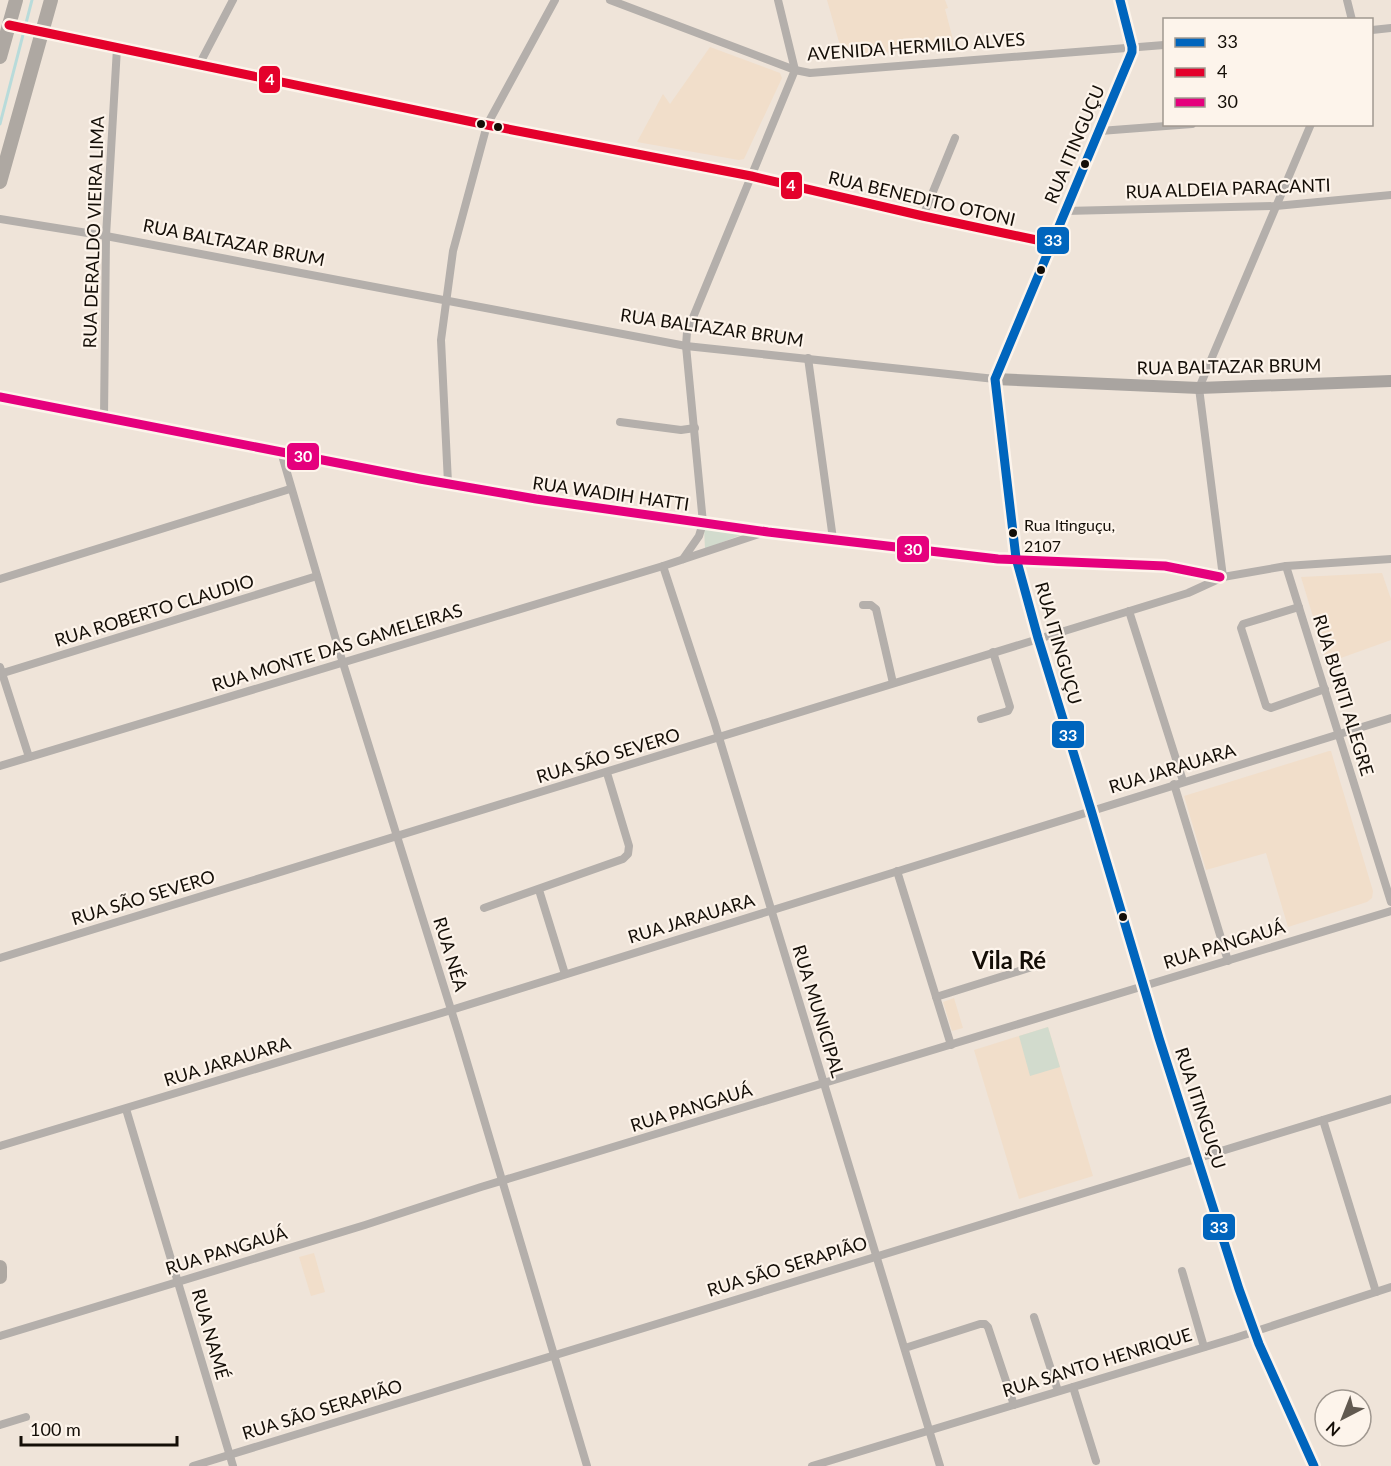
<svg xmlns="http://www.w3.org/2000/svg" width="1391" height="1466" viewBox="0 0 1391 1466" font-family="Lato,sans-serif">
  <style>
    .built { fill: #f1deca }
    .green { fill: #d2dbcd }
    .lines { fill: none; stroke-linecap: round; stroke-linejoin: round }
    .stream { stroke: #b8dbda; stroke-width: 3 }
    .street { stroke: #b4afab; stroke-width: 8 }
    .secondary { stroke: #a9a4a0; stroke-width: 12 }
    .primary { stroke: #aea8a2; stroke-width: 14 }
    .bus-1-casing { stroke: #fdf4eb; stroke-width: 14 }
    .bus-2-casing { stroke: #fdf4eb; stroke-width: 14 }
    .bus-3-casing { stroke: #fdf4eb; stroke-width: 14 }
    .bus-1 { stroke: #0065bd; stroke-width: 9 }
    .bus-2 { stroke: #e4002b; stroke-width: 9 }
    .bus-3 { stroke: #e5007d; stroke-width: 9 }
    .bus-dot { fill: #140e07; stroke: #fdf4eb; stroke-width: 2 }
    .labels { text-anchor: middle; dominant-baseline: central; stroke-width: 4.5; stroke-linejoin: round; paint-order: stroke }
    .bus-label { font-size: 16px; fill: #140e07; stroke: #fdf4eb; text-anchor: start }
    .street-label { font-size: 18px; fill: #140e07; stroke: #fdf4eb }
    .district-label { font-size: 24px; font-weight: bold; fill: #140e07; stroke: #fdf4eb }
    .line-badge { stroke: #fdf4eb; stroke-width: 2 }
    .badge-label { font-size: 16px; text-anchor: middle; font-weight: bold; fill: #fff }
  </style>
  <rect width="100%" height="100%" fill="#efe4d9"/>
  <!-- built -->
  <g class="built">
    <polygon points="827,0 945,0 948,8 945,9 955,47 843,56"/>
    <polygon points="710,47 780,73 782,78 744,159 739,160 637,142 663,94 670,104"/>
    <polygon points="1382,573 1391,599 1391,640 1327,663 1301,577"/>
    <polygon points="1329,751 1331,751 1373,891 1372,898 1367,902 1288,927 1266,853 1206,870 1184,796"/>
    <polygon points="954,998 963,1028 952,1031 943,1002"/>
    <polygon points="1048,1027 1093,1176 1019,1199 974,1050"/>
    <polygon points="314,1253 325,1292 311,1296 299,1257"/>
  </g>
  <!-- green -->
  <g class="green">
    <polygon points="704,527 746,533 705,549"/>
    <polygon points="1048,1027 1060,1067 1030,1076 1019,1036"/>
  </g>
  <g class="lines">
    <!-- stream -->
    <polyline class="stream" points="0,124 32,0"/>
    <!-- street -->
    <g class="street">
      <polyline points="610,0 795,70 810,73 1164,45"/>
      <polyline points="1347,0 1352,20"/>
      <polyline points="9,25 487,125 751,176 923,216 1051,243"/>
      <polyline points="1372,30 1391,28"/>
      <polyline points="199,65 233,0"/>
      <polyline points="1100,131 1192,124"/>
      <polyline points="1065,211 1276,206 1391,195"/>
      <polyline points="923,216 955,138"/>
      <polyline points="0,219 106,236 686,346 995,379"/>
      <polyline points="808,358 833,539"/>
      <polyline points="0,397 420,479 536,499 768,532 998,559 1165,566 1223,577"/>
      <polyline points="104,418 106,236 117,48"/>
      <polyline points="620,422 681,430 695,428"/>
      <polyline points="281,452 338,647 458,1032 587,1466"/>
      <polyline points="448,483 441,340 453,251 487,125 555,0"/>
      <polyline points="683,559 699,536 703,523 686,346 687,332 795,70 778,0"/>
      <polyline points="663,566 714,721 940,1466"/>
      <polyline points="1286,566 1391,902"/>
      <polyline points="1223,577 1199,388 1311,124"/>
      <polyline points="0,579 290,489"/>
      <polyline points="863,605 871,605 876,609 893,683"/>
      <polyline points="1299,607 1243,624 1241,628 1266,706 1271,708 1325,689"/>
      <polyline points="1129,611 1183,781"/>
      <polyline points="0,667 29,757"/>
      <polyline points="0,674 317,576"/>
      <polyline points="981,719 1008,711 1010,707 993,652"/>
      <polyline points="0,766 663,566 765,532"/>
      <polyline points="1174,784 1228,961"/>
      <polyline points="897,871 951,1045"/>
      <polyline points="539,890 565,974"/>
      <polyline points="484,908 623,859 628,854 629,846 607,773"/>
      <polyline points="0,958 1188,593 1223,577 1286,566 1391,559"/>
      <polyline points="936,997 1032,967"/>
      <polyline points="126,1109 233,1466"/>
      <polyline points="1323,1120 1376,1292"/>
      <polyline points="0,1146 435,1015 1391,718"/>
      <polyline points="1182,1271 1204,1347"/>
      <polyline points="1034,1317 1058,1391"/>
      <polyline points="0,1336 365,1225 481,1187 1391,911"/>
      <polyline points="905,1348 980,1324 985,1324 988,1327 1014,1405"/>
      <polyline points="1073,1387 1096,1461"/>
      <polyline points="0,1425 26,1417"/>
      <polyline points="193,1466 1391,1099"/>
      <polyline points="812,1466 1235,1338 1391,1287"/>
    </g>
    <!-- secondary -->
    <g class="secondary">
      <polyline points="1120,0 1132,47 1132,52 995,379 1016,558 1038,638 1091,810 1159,1038 1239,1289 1259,1344 1314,1466"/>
      <polyline points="995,379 1199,388 1391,381"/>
    </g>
    <!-- primary -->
    <g class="primary">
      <polyline points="0,57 16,0"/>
      <polyline points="0,182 51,0"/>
      <polyline points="0,1267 0,1277"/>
    </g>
    <defs>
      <polyline id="bus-1" points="1120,0 1132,47 1132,52 995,379 1016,558 1038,638 1091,810 1159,1038 1239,1289 1259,1344 1314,1466"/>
      <polyline id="bus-2" points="9,25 487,125 751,176 923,216 1051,243"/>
      <polyline id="bus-3" points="0,397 420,479 536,499 768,532 998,559 1165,566 1220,577"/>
    </defs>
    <!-- bus-1 casing -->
    <use href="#bus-1" class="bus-1-casing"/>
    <!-- bus-2 casing -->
    <use href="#bus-2" class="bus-2-casing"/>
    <!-- bus-3 casing -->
    <use href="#bus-3" class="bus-3-casing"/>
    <!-- bus-1 -->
    <use href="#bus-1" class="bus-1"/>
    <!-- bus-2 -->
    <use href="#bus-2" class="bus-2"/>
    <!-- bus-3 -->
    <use href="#bus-3" class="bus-3"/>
  </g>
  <!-- markers -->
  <g class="bus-dot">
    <circle cx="481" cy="124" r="5"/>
    <circle cx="498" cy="127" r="5"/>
    <circle cx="1085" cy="164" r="5"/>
    <circle cx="1041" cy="270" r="5"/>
    <circle cx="1013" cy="533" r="5"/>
    <circle cx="1123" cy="917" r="5"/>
  </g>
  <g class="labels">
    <!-- bus labels -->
    <g class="bus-label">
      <text x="1024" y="524">Rua Itinguçu,<tspan x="1024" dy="21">2107</tspan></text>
    </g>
    <!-- street labels -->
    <g class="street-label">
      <text transform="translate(916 46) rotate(-4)">AVENIDA HERMILO ALVES</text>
      <text transform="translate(1074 144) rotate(-67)">RUA ITINGUÇU</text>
      <text transform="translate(1228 188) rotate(-2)">RUA ALDEIA PARACANTI</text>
      <text transform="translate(922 198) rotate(13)">RUA BENEDITO OTONI</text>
      <text transform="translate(93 232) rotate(-88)">RUA DERALDO VIEIRA LIMA</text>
      <text transform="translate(234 242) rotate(11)">RUA BALTAZAR BRUM</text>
      <text transform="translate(712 327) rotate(8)">RUA BALTAZAR BRUM</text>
      <text transform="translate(1229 366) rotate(-1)">RUA BALTAZAR BRUM</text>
      <text transform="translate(611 493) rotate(8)">RUA WADIH HATTI</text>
      <text transform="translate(154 610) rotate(-17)">RUA ROBERTO CLAUDIO</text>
      <text transform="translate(1059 643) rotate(74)">RUA ITINGUÇU</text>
      <text transform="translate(337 647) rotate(-17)">RUA MONTE DAS GAMELEIRAS</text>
      <text transform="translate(1344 695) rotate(73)">RUA BURITI ALEGRE</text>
      <text transform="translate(608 755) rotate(-17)">RUA SÃO SEVERO</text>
      <text transform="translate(1172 768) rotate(-17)">RUA JARAUARA</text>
      <text transform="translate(143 897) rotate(-17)">RUA SÃO SEVERO</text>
      <text transform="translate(691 918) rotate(-17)">RUA JARAUARA</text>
      <text transform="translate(1224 944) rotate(-17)">RUA PANGAUÁ</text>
      <text transform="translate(451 954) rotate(73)">RUA NÉA</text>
      <text transform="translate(819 1011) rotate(73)">RUA MUNICIPAL</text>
      <text transform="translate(227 1061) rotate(-17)">RUA JARAUARA</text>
      <text transform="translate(691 1107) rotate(-17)">RUA PANGAUÁ</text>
      <text transform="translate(1201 1108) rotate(72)">RUA ITINGUÇU</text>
      <text transform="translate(226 1250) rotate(-17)">RUA PANGAUÁ</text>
      <text transform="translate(787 1266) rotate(-17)">RUA SÃO SERAPIÃO</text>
      <text transform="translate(211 1334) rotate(74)">RUA NAMÉ</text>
      <text transform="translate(1097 1362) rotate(-17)">RUA SANTO HENRIQUE</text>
      <text transform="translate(322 1409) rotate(-17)">RUA SÃO SERAPIÃO</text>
    </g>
    <!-- district labels -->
    <g class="district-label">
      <text x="1009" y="959">Vila Ré</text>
    </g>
  </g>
  <g class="line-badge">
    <rect x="258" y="65" width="23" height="29" rx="6" fill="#e4002b"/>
    <rect x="780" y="171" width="23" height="29" rx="6" fill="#e4002b"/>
    <rect x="1036" y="226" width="34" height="29" rx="6" fill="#0065bd"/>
    <rect x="286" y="442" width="34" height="29" rx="6" fill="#e5007d"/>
    <rect x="896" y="535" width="34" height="28" rx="6" fill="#e5007d"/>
    <rect x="1051" y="720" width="34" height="29" rx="6" fill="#0065bd"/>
    <rect x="1202" y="1213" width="34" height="28" rx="6" fill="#0065bd"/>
  </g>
  <g class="badge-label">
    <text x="270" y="85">4</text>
    <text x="791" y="191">4</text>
    <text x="1053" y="246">33</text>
    <text x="303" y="462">30</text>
    <text x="913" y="555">30</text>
    <text x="1068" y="741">33</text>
    <text x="1219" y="1233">33</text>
  </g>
  <!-- legend -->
  <rect x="1163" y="18" width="210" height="108" fill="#fdf4eb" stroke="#a09890" stroke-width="1.5"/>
  <rect x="1175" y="38" width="30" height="9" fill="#0065bd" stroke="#a09890" stroke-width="1.5"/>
  <text x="1217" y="48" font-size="18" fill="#140e07">33</text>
  <rect x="1175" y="68" width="30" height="9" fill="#e4002b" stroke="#a09890" stroke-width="1.5"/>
  <text x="1217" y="78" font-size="18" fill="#140e07">4</text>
  <rect x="1175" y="98" width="30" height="9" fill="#e5007d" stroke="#a09890" stroke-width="1.5"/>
  <text x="1217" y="108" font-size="18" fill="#140e07">30</text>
  <!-- north arrow -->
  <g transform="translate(1343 1418) rotate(222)"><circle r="28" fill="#fdf4eb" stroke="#a09890" stroke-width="1.5"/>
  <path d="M0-4.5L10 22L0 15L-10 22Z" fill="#615950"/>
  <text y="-9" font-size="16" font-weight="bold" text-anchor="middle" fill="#140e07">N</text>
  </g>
  <!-- scale -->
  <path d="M21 1436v9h156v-9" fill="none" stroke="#140e07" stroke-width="3"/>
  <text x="30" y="1436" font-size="18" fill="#140e07" stroke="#fdf4eb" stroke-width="4.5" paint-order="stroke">100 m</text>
</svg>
